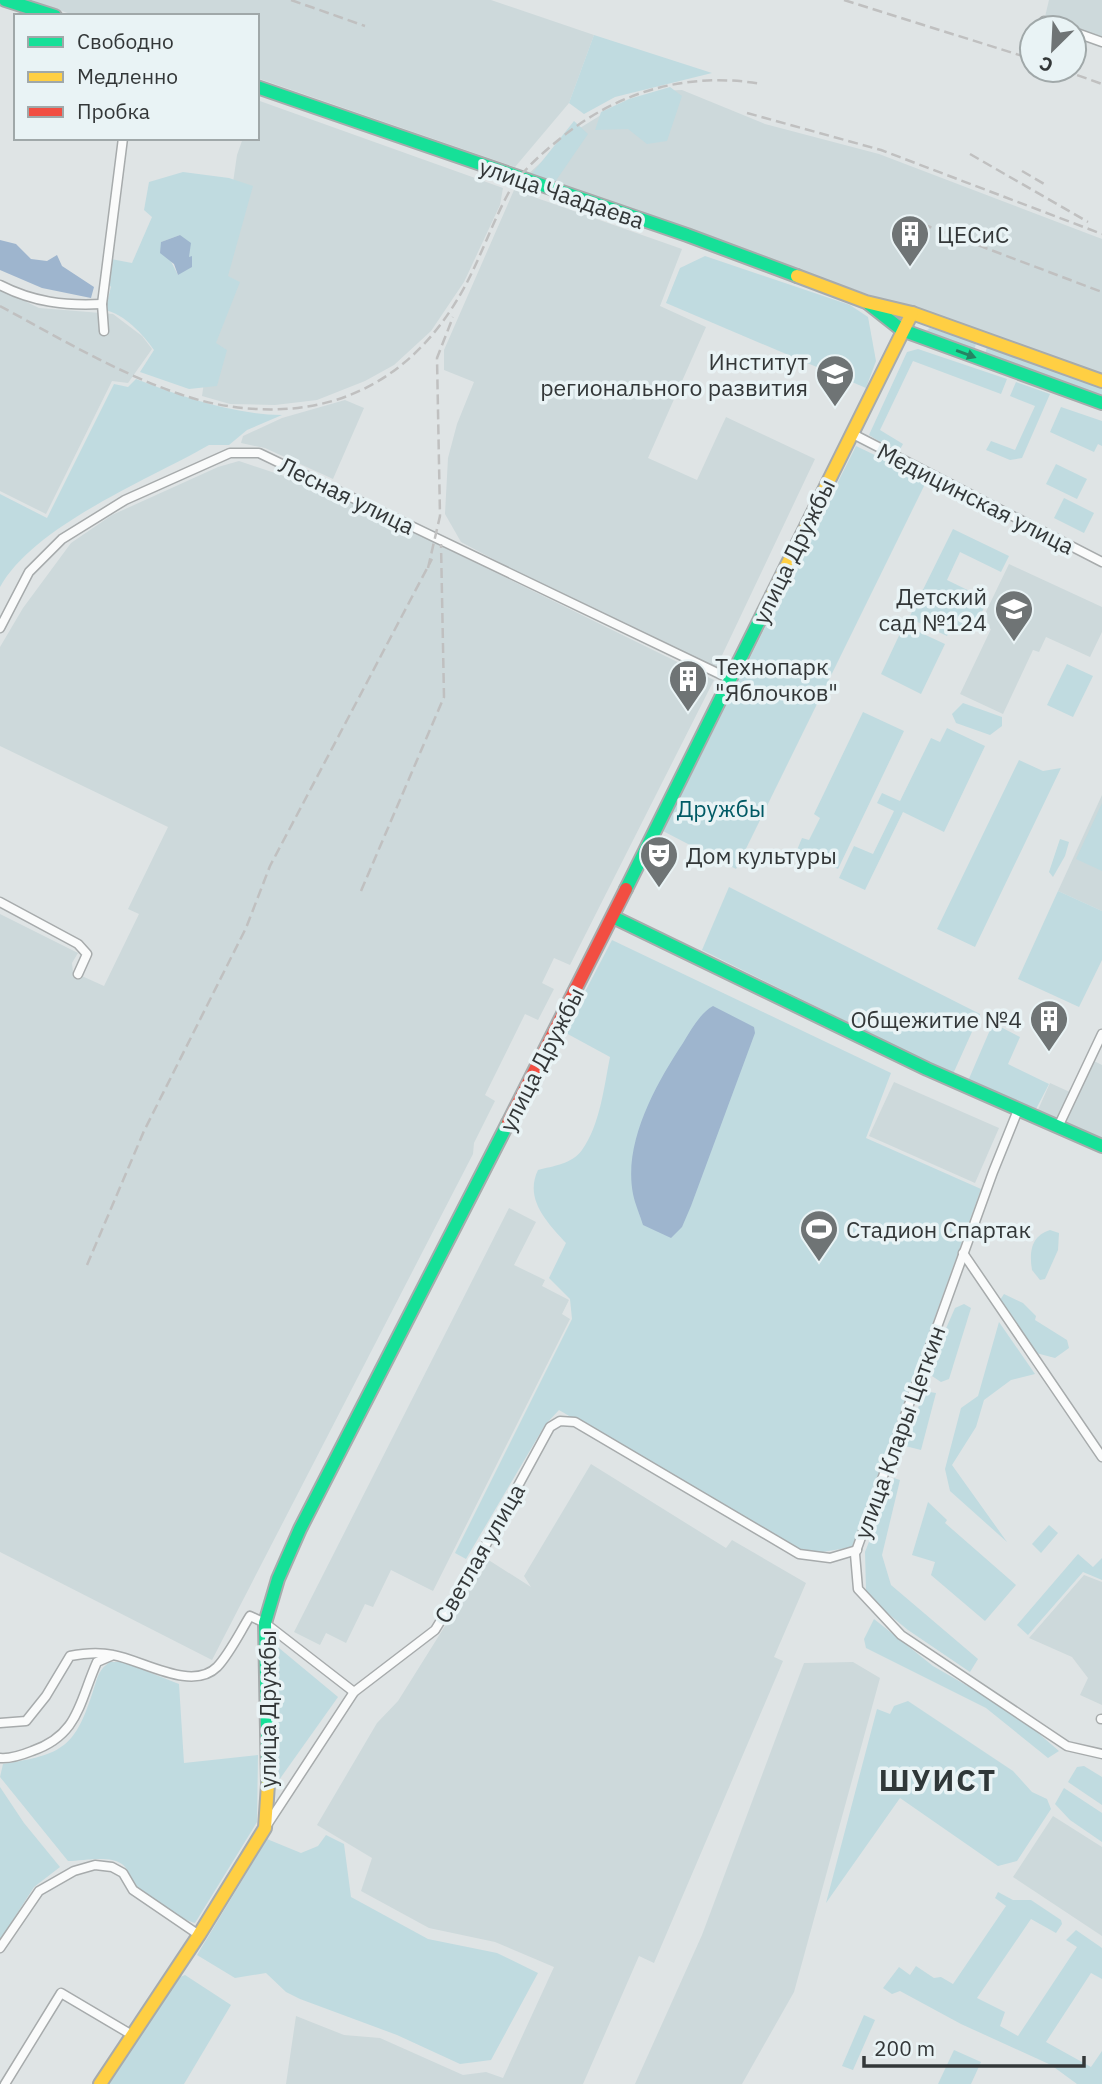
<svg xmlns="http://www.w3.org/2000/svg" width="1102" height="2084" viewBox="0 0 1102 2084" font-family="'IBM Plex Sans',sans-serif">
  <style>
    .built { fill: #cdd9db }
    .green { fill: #c0dbe0; fill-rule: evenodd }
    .water { fill: #9eb5ce }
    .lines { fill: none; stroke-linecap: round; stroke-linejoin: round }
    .street-casing { stroke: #a7abac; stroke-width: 11 }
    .fast-casing { stroke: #a7abac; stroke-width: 16 }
    .slow-casing { stroke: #a7abac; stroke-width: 16 }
    .jam-casing { stroke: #a7abac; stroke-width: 16 }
    .street { stroke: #fafbfb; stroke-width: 8 }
    .fast { stroke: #16e098; stroke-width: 12 }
    .slow { stroke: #ffcf43; stroke-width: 12 }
    .jam { stroke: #f24e42; stroke-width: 12 }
    .rail { stroke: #c0c0c0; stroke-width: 2.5; stroke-dasharray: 10 5; stroke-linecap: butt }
    .oneway { fill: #268363 }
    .labels { text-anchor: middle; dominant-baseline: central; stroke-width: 7; stroke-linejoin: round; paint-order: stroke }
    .street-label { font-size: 23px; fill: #333738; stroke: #e9f3f5 }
    .poi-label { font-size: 23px; fill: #333738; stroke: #e9f3f5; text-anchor: start }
    .park-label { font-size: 23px; fill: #005a65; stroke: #e9f3f5 }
    .district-label { font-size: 30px; font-weight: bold; letter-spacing: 2px; fill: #303839; stroke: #e9f3f5 }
  </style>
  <rect width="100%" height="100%" fill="#dfe4e5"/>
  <!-- built -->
  <g class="built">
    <polygon points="31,0 491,0 594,35 569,103 515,167 257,78 257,16 76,16"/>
    <polygon points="1049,0 1102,0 1102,40 1074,31 1074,28 1044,21"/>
    <polygon points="682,90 765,124 879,154 1102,239 1102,374 525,177 575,131 614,107 659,91"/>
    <polygon points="257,100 503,188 500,205 464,282 431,331 394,365 365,381 317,400 275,405 230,404 202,396 237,155 243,138 257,138"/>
    <polygon points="514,190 682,249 660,306 706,327 648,458 697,480 726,417 815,459 716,668 553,591 461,542 445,514 448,458 457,424 474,382 444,370 444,350"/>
    <polygon points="0,289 39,308 113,314 142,336 152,349 128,383 112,381 46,514 0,491"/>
    <polygon points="345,400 364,408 333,479 265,448 241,443 243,436 282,418"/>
    <polygon points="239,461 329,491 714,680 570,965 554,958 542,983 554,989 538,1020 525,1014 485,1095 495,1101 474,1143 473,1154 212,1660 0,1552 0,914 78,953 72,963 73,972 104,986 139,914 128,909 168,827 0,746 0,647 23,608 71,543 112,515 218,467"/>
    <polygon points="1009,564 1102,607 1102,632 1090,657 1046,637 1039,652 1033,650 1003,714 960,694 991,629 980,624"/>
    <polygon points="1102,795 1102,911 1058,891"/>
    <polygon points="1090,1059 1102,1065 1102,1140 1037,1112 1050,1083 1072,1093"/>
    <polygon points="894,1082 999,1128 975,1183 869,1136"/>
    <polygon points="509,1208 536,1222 514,1265 545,1280 542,1286 569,1300 562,1314 570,1319 433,1591 391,1570 373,1607 365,1604 346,1643 326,1633 320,1645 294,1632"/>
    <polygon points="591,1464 726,1548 732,1540 806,1583 774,1657 783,1661 654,1963 639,1956 583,2084 286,2084 296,2016 344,2035 380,2038 463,2075 486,2072 503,2078 554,1967 495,1942 429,1928 361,1891 372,1858 317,1825 377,1723 398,1701 487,1559 531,1587 524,1576"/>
    <polygon points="1084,1575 1102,1582 1102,1705 1080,1695 1088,1678 1072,1657 1029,1638"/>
    <polygon points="853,1662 880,1678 794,1992 742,2084 635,2084 702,1935 804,1663"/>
    <polygon points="1053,1816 1102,1847 1102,1936 1013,1877"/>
  </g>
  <!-- green -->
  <g class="green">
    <polygon points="594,35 712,73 615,97 584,114 569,103"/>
    <polygon points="670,87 682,96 667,141 647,144 628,129 595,130 601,112 629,99"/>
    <polygon points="574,121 588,134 555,182 543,183 531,175"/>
    <path d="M 183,172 L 229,178 L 253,186 L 228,276 L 240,282 L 216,343 L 227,350 L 217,386 L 189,389 L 140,372 L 154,350 C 143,334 124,314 105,310 L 111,287 L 107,281 L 111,259 L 132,263 L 152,217 L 144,210 L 149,182 ZM 180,235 L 189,258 L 178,275 L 161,242 Z"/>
    <polygon points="705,256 850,305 868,317 876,361 866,388 666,303 680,268"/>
    <polygon points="930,328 976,343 974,352 927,335 926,331"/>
    <polygon points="987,347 1102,388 1102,396 985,354"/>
    <polygon points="918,349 1007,379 1001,394 913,361 880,430 903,444 898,453 869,435 907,352"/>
    <path d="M 136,379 C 183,397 231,414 282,415 L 247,430 L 229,445 L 209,445 C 146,481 35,525 0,587 L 0,494 L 47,518 L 114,384 L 128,387 Z"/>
    <polygon points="1016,382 1050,394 1022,458 1010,460 986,450 991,441 1015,450 1035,406 1010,396"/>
    <polygon points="1061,407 1102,421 1102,446 1098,444 1094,452 1050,432"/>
    <polygon points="856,446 927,480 736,869 663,831"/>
    <polygon points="1056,464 1087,479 1077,499 1046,484"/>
    <polygon points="1064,498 1094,513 1084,533 1054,518"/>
    <polygon points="953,529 1009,556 1001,572 960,552 947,580 988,600 972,632 953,623 947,636 909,618"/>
    <polygon points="904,625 945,644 921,694 881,674"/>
    <polygon points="1067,664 1093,676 1073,717 1047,705"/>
    <polygon points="963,703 1002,717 1002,726 990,735 956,723 952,714"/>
    <polygon points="863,712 904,731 838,869 797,850 802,838 809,840 820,818 814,814"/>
    <polygon points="947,728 985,746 944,832 903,812 865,890 839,878 854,846 873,854 894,811 877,803 882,793 900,801 931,738 940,742"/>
    <polygon points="1019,760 1043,771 1061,768 975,947 937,929"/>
    <polygon points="1102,803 1102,871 1076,859"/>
    <polygon points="1060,839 1069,842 1065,856 1053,877 1049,872"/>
    <polygon points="729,887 980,1014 953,1074 702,950"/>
    <polygon points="1058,891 1102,911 1102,960 1079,1007 1018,979"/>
    <path d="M 612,940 L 891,1073 L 866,1138 L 981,1189 L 852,1547 L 817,1553 L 790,1547 L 559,1410 L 545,1425 L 466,1559 L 455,1553 L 572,1319 L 570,1299 L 549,1278 L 566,1243 C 547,1222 524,1199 538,1170 C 553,1166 572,1164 582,1150 C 600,1125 604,1087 610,1057 L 564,1032 Z"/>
    <polygon points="993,1023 1020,1037 1008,1064 1049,1084 1035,1111 968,1081"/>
    <path d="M 1050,1230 L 1059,1233 L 1058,1250 L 1045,1279 L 1040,1280 L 1032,1270 C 1029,1252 1031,1236 1050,1230 Z"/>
    <polygon points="1004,1294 1023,1303 1036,1316 1035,1320 1067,1340 1069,1348 1055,1358 1036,1353 1000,1300"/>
    <polygon points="964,1304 971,1308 949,1379 941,1382 932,1376 944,1333 955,1308"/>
    <polygon points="999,1322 1035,1374 1011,1380 984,1400 976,1427 952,1465 1007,1542 950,1491 945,1469 961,1408 978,1396"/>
    <polygon points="924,1391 936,1393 921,1450 905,1446"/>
    <polygon points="894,1478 900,1480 882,1555 891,1585 978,1659 970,1672 908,1630 874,1602 866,1590 865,1552"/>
    <polygon points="928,1502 947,1520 945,1523 1016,1585 985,1621 931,1575 935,1562 912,1555"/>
    <polygon points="1049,1525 1058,1533 1041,1553 1032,1544"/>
    <polygon points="1078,1554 1093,1567 1102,1558 1102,1580 1083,1572 1028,1635 1017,1625"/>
    <polygon points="874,1619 933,1666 1016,1714 1059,1751 1048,1758 986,1708 866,1648 864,1639"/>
    <polygon points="273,1643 338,1697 279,1780"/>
    <path d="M 110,1662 L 123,1662 L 179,1684 L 184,1763 L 258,1755 L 257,1822 L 195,1923 C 183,1920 142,1898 135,1888 C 129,1880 131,1871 122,1864 C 109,1855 84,1861 68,1861 L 0,1777 L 3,1764 C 64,1754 75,1748 94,1688 C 98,1676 99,1669 110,1662 Z"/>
    <polygon points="908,1701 1013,1771 1032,1792 1047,1799 1051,1809 1017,1861 998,1866 900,1798 826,1903 877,1709 890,1714 894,1706"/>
    <polygon points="1084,1766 1102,1777 1102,1805 1068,1782 1077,1767"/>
    <polygon points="0,1787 24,1823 60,1867 34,1887 0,1940"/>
    <polygon points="1064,1788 1102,1813 1102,1842 1070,1820 1055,1804"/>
    <polygon points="326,1835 344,1844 351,1897 428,1939 497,1953 538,1973 491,2060 460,2064 397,2035 300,1999 286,1992 266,1973 235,1978 197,1955 267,1839 301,1853 318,1846"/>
    <polygon points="998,1892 1013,1900 1031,1900 1061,1920 1062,1924 1056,1933 1031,1919 977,1998 1005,2012 1000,2026 1018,2036 1077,1947 1066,1940 1076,1930 1102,1948 1102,1979 1091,1973 1046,2042 1091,2067 1102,2051 1102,2084 1077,2084 1051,2065 961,2024 900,1991 892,1994 883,1988 899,1967 910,1975 916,1966 934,1978 941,1977 953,1984 1006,1906 995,1898"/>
    <polygon points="185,1975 231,2005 184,2084 108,2084 180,1977"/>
    <polygon points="864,2015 875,2020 853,2070 842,2066"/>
    <polygon points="954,2050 981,2062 971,2084 938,2084"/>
  </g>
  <!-- water -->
  <g class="water">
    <polygon points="180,235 191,243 189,257 192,256 192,267 178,275 174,264 160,253 161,242"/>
    <polygon points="0,240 16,244 31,259 47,261 57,255 62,266 94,287 91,298 42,288 0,270"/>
    <path d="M 713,1006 L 754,1027 L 755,1033 L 691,1206 L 682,1227 L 671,1238 L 643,1225 C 640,1215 635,1204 633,1194 C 623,1142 656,1084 683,1043 C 691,1030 700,1013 713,1006 Z"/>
  </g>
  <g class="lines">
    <defs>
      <g id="street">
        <polyline points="1044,21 1063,28"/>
        <polyline points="1074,32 1102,42"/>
        <path d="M 0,285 C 33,302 65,306 102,304"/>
        <polyline points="104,331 102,304 123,138"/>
        <polyline points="851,433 1102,562"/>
        <polyline points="0,628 29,572 62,539 125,500 230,453 259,453 730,679"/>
        <polyline points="0,902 78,944 87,954 78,974"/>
        <polyline points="1018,1110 993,1172 855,1554 858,1589 901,1635 1067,1746 1102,1754"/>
        <polyline points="1058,1127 1102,1034"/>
        <polyline points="963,1253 1102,1457"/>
        <polyline points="1101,1719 1102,1719"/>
        <path d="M 0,1723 L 26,1721 L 46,1696 L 70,1656 C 85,1653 99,1652 113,1655 C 142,1660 192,1692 217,1667 C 230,1653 240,1632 250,1616 L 265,1623 L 354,1692"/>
        <path d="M 0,1758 C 11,1759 22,1755 32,1751 C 79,1735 79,1702 97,1662 L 111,1656"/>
        <polyline points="267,1825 354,1692 435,1630 476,1563 550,1427 560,1421 575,1422 799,1554 830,1558 857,1550"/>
        <polyline points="0,1948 39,1891 74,1871 95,1865 112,1867 123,1873 133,1890 199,1935"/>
        <polyline points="5,2084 61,1993 132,2035"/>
      </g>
      <g id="fast">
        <polyline points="5,0 55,16"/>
        <polyline points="257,87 687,235 797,276"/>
        <polyline points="869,304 902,330 1102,403"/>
        <polyline points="626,889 772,595"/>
        <polyline points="613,917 927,1069 1102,1146"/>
        <polyline points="268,1784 265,1623 278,1579 300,1529 508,1123"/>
      </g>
      <g id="slow">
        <polyline points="797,276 866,302 912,313 1102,381"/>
        <polyline points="772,595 912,313"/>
        <polyline points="100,2084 199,1935 265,1828 268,1784"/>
      </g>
      <polyline id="jam" points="508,1123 626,889"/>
    </defs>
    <!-- street casing -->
    <use href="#street" class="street-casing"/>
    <!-- fast casing -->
    <use href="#fast" class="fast-casing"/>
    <!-- slow casing -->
    <use href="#slow" class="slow-casing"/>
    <!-- jam casing -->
    <use href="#jam" class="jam-casing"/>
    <!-- street -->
    <use href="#street" class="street"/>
    <!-- fast -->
    <use href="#fast" class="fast"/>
    <!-- slow -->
    <use href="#slow" class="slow"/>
    <!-- jam -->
    <use href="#jam" class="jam"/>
    <!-- rail -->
    <g class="rail">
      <polyline points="291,0 365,26"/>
      <polyline points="844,0 1032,59"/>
      <polyline points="1063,70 1102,84"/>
      <polyline points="747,113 881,150 1102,234"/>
      <polyline points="970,154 1088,222"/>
      <polyline points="1022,171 1046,185"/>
      <polyline points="922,224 1102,292"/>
      <path d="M 0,306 C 63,340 146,390 216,404 C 325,425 411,385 464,288 C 481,257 492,223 509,192 C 520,173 539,156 556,142 C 615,92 686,71 762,84"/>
      <polyline points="428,568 440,516 437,358 453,317"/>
      <polyline points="361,891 444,697 441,544"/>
      <polyline points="87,1265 144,1131 246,928 270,866 432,559"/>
    </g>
  </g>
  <!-- one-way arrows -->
  <defs><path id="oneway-solid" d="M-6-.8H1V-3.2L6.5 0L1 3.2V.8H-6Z" transform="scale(1.75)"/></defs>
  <use class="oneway" href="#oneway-solid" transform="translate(966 354) rotate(20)"/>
  <!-- icons -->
  <defs>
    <symbol id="building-pin" viewBox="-11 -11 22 30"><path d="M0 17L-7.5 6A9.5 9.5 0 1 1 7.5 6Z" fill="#6f7475" stroke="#e9f3f5"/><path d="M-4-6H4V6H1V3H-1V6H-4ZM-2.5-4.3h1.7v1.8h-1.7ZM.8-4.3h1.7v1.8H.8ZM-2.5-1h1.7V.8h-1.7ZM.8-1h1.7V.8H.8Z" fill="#fff"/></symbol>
    <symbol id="university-pin" viewBox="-11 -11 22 30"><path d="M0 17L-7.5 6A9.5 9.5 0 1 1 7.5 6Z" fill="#6f7475" stroke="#e9f3f5"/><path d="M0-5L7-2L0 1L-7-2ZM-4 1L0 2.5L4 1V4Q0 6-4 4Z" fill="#fff"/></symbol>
    <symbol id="school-pin" viewBox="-11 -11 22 30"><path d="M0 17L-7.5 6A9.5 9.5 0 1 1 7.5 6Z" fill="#6f7475" stroke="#e9f3f5"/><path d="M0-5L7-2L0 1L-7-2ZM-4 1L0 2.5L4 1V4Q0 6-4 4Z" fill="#fff"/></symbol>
    <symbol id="theatre-pin" viewBox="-11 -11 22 30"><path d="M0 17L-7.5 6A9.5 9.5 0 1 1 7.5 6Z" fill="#6f7475" stroke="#e9f3f5"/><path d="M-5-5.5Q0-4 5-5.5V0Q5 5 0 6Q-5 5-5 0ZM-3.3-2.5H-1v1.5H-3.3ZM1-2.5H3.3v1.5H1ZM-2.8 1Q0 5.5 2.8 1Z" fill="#fff"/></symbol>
    <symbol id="stadium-pin" viewBox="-11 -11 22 30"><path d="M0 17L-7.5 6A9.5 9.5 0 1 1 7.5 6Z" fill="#6f7475" stroke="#e9f3f5"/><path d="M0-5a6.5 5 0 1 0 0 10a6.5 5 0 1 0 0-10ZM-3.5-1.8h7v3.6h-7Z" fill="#fff"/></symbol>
  </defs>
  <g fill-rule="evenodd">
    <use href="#building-pin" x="888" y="212" width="44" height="60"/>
    <use href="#university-pin" x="813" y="352" width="44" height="60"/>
    <use href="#school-pin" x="992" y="587" width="44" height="60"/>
    <use href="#building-pin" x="666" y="657" width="44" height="60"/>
    <use href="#theatre-pin" x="637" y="833" width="44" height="60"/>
    <use href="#building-pin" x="1027" y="997" width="44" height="60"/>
    <use href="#stadium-pin" x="797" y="1207" width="44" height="60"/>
  </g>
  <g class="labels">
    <!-- street labels -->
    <g class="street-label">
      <text transform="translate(562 193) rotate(19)">улица Чаадаева</text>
      <text transform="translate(347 495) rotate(26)">Лесная улица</text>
      <text transform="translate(976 498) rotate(27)">Медицинская улица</text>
      <text transform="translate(793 551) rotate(-64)">улица Дружбы</text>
      <text transform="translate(541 1059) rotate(-63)">улица Дружбы</text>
      <text transform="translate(899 1432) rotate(-70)">улица Клары Цеткин</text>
      <text transform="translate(479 1553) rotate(-60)">Светлая улица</text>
      <text transform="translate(267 1709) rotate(-90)">улица Дружбы</text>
    </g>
    <!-- poi labels -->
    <g class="poi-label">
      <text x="937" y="234">ЦЕСиС</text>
      <text x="808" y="361" text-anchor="end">Институт<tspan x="808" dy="26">регионального развития</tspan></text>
      <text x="987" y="596" text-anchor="end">Детский<tspan x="987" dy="26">сад №124</tspan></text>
      <text x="715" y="666">Технопарк<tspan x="715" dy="26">"Яблочков"</tspan></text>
      <text x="686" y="855">Дом культуры</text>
      <text x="1022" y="1019" text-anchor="end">Общежитие №4</text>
      <text x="846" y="1229">Стадион Спартак</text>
    </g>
    <!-- park labels -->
    <g class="park-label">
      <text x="721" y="808">Дружбы</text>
    </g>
    <!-- district labels -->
    <g class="district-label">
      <text x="938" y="1779">ШУИСТ</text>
    </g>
  </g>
  <!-- legend -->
  <rect x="14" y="14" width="245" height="126" fill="#e9f3f5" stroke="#a0a8a9" stroke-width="2"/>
  <rect x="28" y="37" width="35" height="10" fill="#16e098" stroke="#a0a8a9" stroke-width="2"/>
  <text x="77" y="49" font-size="21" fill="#333738">Свободно</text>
  <rect x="28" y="72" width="35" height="10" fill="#ffcf43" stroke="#a0a8a9" stroke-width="2"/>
  <text x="77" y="84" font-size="21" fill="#333738">Медленно</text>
  <rect x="28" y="107" width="35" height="10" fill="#f24e42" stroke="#a0a8a9" stroke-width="2"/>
  <text x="77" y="119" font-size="21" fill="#333738">Пробка</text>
  <!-- north arrow -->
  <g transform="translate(1053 49) rotate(204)"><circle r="33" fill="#e9f3f5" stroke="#a0a8a9" stroke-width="2"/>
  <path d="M0-5L12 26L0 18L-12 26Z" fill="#6f7475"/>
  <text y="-10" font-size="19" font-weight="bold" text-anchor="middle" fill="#333738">С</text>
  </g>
  <!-- scale -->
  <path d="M864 2056v10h220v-10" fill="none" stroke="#333738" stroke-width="3.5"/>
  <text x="874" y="2056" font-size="21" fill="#333738" stroke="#e9f3f5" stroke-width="5" paint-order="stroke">200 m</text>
</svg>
